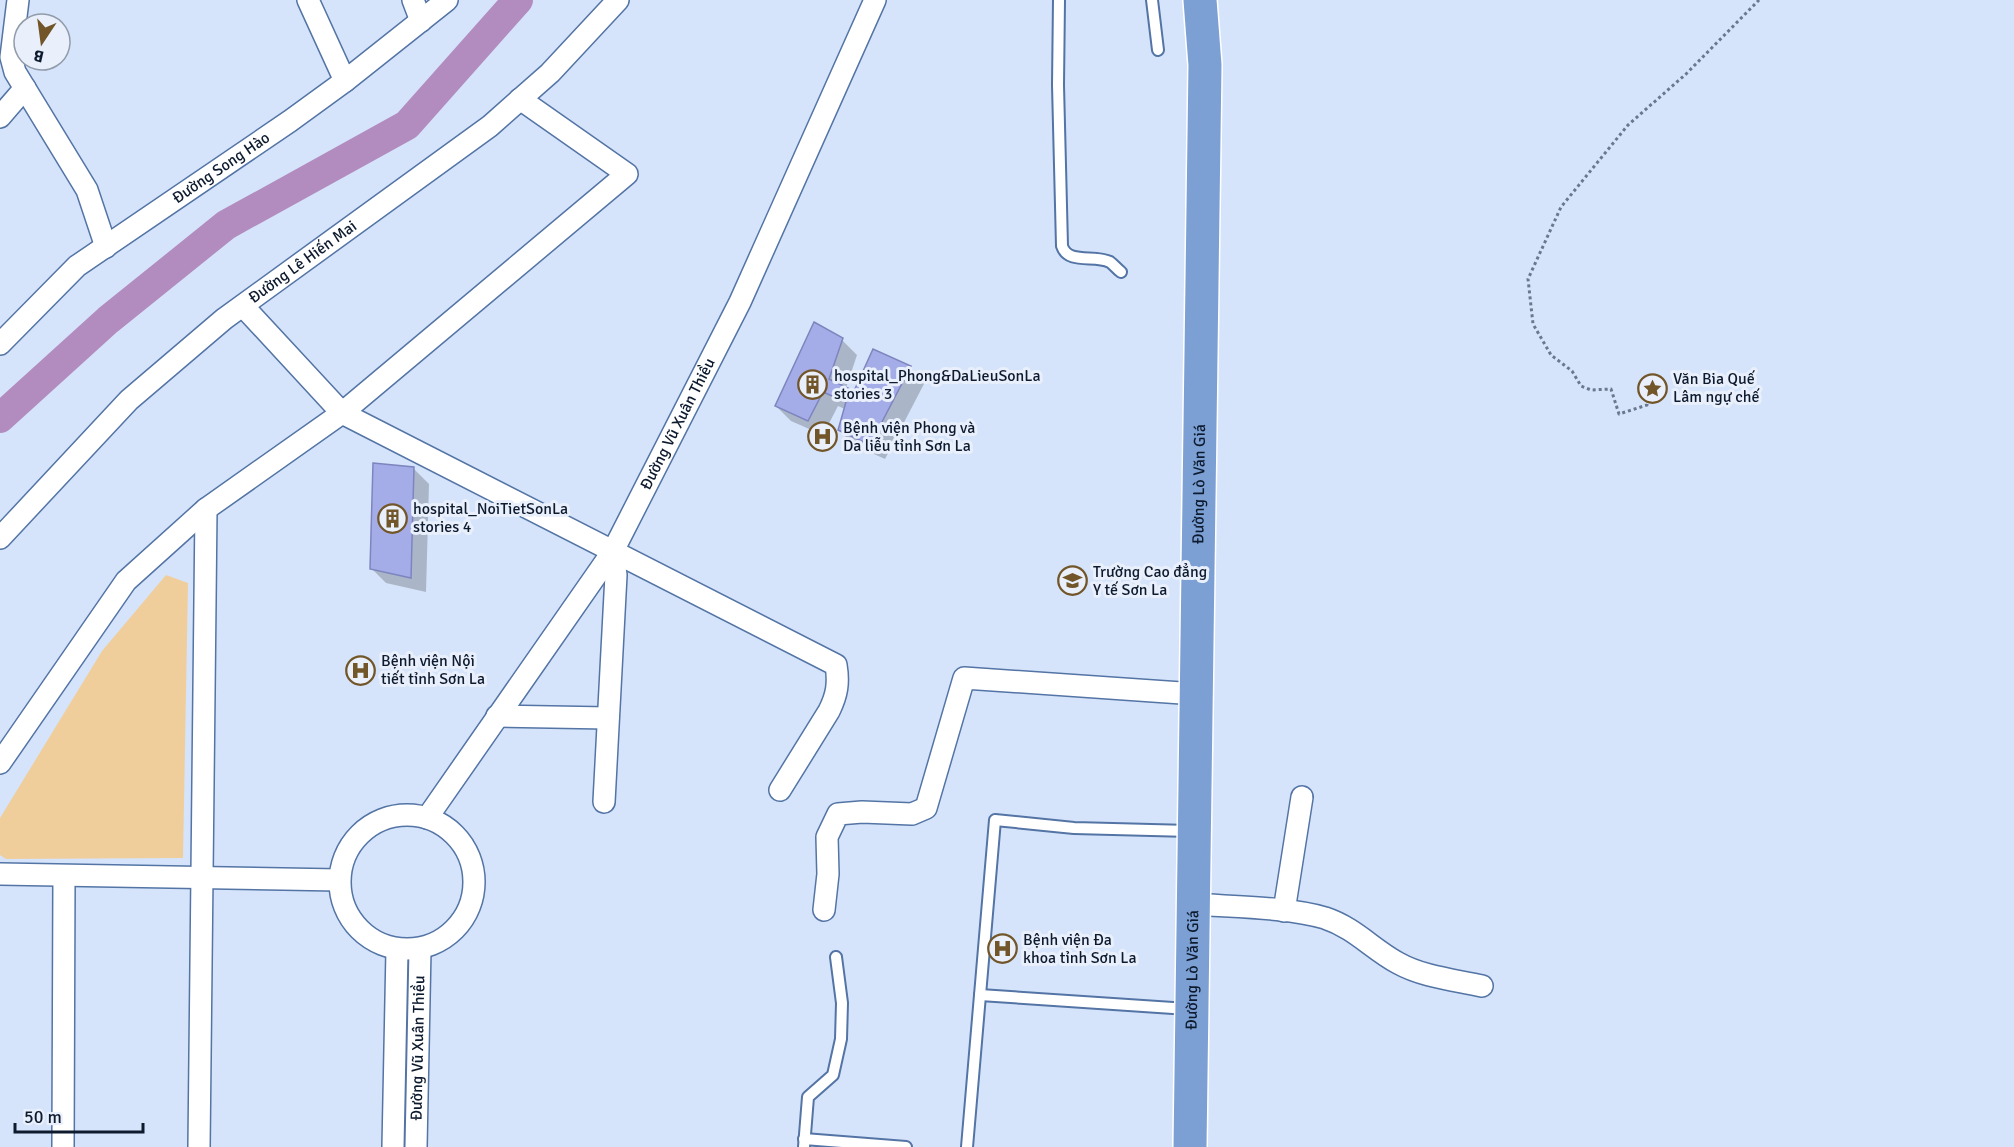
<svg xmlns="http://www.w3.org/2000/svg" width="2014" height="1147" viewBox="0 0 2014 1147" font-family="Signika,sans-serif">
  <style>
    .green { fill: #f0ce9c }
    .shadow { fill: #0003 }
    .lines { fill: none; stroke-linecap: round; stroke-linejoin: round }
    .river { stroke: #b28bbf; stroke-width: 30 }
    .building { fill: #a5ade8; stroke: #7e85be; stroke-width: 1.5 }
    .service-casing { stroke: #5374a5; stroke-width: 14 }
    .minor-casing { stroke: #5374a5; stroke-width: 24 }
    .trunk-casing { stroke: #fff; stroke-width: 36 }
    .path { stroke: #6a788d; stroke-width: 3; stroke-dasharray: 3 3; stroke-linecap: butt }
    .service { stroke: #fff; stroke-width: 10 }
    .minor { stroke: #fff; stroke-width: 21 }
    .trunk { stroke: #7ca0d4; stroke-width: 33 }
    .labels { text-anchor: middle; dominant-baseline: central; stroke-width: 6; stroke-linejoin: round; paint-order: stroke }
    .street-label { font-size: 16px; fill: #0e1b2f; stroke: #e9f0fc }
    .poi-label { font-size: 16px; fill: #0e1b2f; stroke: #e9f0fc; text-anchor: start }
  </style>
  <rect width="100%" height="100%" fill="#d5e4fa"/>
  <!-- green -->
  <polygon class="green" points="166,575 188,583 183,858 6,859 0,855 0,818 102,651"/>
  <!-- shadow -->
  <g class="shadow">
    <polygon points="842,340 857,355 846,388 855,393 910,367 925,382 885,459 854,445 839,430 845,409 838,406 823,435 791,421 776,406"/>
    <polygon points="414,469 429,484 426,592 386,583 371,568"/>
  </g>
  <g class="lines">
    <!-- river -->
    <polyline class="river" points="0,418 108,320 226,225 407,125 518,0"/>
  </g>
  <!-- building -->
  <g class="building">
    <polygon points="814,322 843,338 829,379 854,391 873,349 911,366 870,445 838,430 846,402 823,392 808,421 775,406"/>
    <polygon points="373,463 414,467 411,578 370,569"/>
  </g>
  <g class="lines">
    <defs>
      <g id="service">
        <path d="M 1059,0 L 1058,85 L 1062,246 C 1068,265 1095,254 1110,262 C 1114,265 1117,269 1121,272"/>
        <polyline points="1152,0 1158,50"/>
        <polyline points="980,995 1188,1009"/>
        <polyline points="804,1139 906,1147"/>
        <polyline points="804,1147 808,1097 833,1075 841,1039 842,1003 836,957"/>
        <polyline points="967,1147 995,820 1074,828 1190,831"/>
      </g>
      <g id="minor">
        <polyline points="18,0 11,57 15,72 87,190 106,247"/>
        <polyline points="308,0 345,81"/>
        <polyline points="413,0 421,21"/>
        <polyline points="0,117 25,88"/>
        <path d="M 243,306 L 342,413 L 836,665 C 839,683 837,695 829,711 L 780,790"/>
        <path id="s1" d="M 0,344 L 77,266 L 290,121 L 345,81 L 447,0"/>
        <path id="s2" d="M 0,538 L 129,400 L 224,319 L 490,126 L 550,73 L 618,0"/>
        <polyline points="497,716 608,718"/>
        <polyline points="0,763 126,581 206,509 342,413 627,174 520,99"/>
        <polyline points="604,802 616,575 613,551"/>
        <circle cx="407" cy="882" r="67"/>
        <path id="s3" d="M 427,818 L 613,551 L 740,302 L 875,0"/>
        <polyline points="0,874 339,880"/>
        <path d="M 1193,904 C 1232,907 1288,907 1325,918 C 1355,928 1372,949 1398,963 C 1423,977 1455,980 1482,986"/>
        <polyline points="824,910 828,874 827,837 838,814 862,812 912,814 926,808 964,678 1196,694"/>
        <polyline points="1284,911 1302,797"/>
        <polyline points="63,1147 64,876"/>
        <polyline points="199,1147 206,509"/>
        <polyline points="393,1147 397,950"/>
        <path id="s4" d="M 416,1147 L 420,949"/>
      </g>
      <g id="trunk">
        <path id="s5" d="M 1190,1147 L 1205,65 L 1200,0"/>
      </g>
    </defs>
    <!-- service casing -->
    <use href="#service" class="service-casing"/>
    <!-- minor casing -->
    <use href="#minor" class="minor-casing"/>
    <!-- trunk casing -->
    <use href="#trunk" class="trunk-casing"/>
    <!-- path -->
    <polyline class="path" points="1647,398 1647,405 1619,414 1611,389 1591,390 1581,386 1572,371 1551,355 1533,324 1528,279 1561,207 1628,125 1686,74 1759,0"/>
    <!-- service -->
    <use href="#service" class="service"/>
    <!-- minor -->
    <use href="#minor" class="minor"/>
    <!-- trunk -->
    <use href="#trunk" class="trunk"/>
  </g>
  <!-- icons -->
  <defs>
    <symbol id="building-ring" viewBox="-11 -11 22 22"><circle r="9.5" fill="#e9f0fc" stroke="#725629" stroke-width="1.5"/><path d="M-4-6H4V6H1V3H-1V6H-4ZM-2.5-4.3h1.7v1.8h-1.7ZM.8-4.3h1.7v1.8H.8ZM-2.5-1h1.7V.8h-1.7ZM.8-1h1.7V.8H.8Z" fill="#725629"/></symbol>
    <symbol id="sight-ring" viewBox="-11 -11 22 22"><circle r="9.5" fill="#e9f0fc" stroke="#725629" stroke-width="1.5"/><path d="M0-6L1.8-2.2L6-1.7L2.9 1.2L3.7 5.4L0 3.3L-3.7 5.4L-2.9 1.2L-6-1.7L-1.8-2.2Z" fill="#725629"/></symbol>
    <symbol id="hospital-ring" viewBox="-11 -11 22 22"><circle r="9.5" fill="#e9f0fc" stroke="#725629" stroke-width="1.5"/><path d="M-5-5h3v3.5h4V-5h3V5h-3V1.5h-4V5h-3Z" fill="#725629"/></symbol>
    <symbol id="university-ring" viewBox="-11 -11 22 22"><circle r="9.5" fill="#e9f0fc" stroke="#725629" stroke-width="1.5"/><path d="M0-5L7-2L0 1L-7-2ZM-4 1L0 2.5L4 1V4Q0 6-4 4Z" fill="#725629"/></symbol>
  </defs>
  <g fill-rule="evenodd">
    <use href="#building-ring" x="796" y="368" width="33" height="33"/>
    <use href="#sight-ring" x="1636" y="372" width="33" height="33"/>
    <use href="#hospital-ring" x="806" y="420" width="33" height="33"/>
    <use href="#building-ring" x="376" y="502" width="33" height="33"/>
    <use href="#university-ring" x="1056" y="564" width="33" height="33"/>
    <use href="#hospital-ring" x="344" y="654" width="33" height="33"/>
    <use href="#hospital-ring" x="986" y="932" width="33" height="33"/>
  </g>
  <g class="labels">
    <!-- street labels -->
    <g class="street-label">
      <text stroke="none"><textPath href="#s1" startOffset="284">Đường Song Hào</textPath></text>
      <text stroke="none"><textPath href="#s2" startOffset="411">Đường Lê Hiến Mai</textPath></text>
      <text stroke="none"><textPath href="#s3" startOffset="468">Đường Vũ Xuân Thiều</textPath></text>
      <text stroke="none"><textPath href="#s5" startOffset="663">Đường Lò Văn Giá</textPath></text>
      <text stroke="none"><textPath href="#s5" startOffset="177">Đường Lò Văn Giá</textPath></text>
      <text stroke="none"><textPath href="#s4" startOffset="99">Đường Vũ Xuân Thiều</textPath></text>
    </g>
    <!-- poi labels -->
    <g class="poi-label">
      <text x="834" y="376">hospital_Phong&amp;DaLieuSonLa<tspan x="834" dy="18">stories 3</tspan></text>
      <text x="1673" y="379">Văn Bia Quế<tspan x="1673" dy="18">Lâm ngự chế</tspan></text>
      <text x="843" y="428">Bệnh viện Phong và<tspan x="843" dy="18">Da liễu tỉnh Sơn La</tspan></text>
      <text x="413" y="509">hospital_NoiTietSonLa<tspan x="413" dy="18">stories 4</tspan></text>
      <text x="1093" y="572">Trường Cao đẳng<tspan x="1093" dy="18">Y tế Sơn La</tspan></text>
      <text x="381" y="661">Bệnh viện Nội<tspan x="381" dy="18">tiết tỉnh Sơn La</tspan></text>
      <text x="1023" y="940">Bệnh viện Đa<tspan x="1023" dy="18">khoa tỉnh Sơn La</tspan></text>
    </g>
  </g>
  <!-- north arrow -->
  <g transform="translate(42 42) rotate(193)"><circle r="28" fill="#e9f0fc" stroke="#919baa" stroke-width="1.5"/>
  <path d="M0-4.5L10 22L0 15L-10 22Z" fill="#725629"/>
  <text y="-9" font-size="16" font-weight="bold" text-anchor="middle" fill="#0e1b2f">B</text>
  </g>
  <!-- scale -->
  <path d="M15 1123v9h128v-9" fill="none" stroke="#0e1b2f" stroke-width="3"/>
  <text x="24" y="1123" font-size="18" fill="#0e1b2f" stroke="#e9f0fc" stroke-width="4.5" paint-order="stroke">50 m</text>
</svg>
